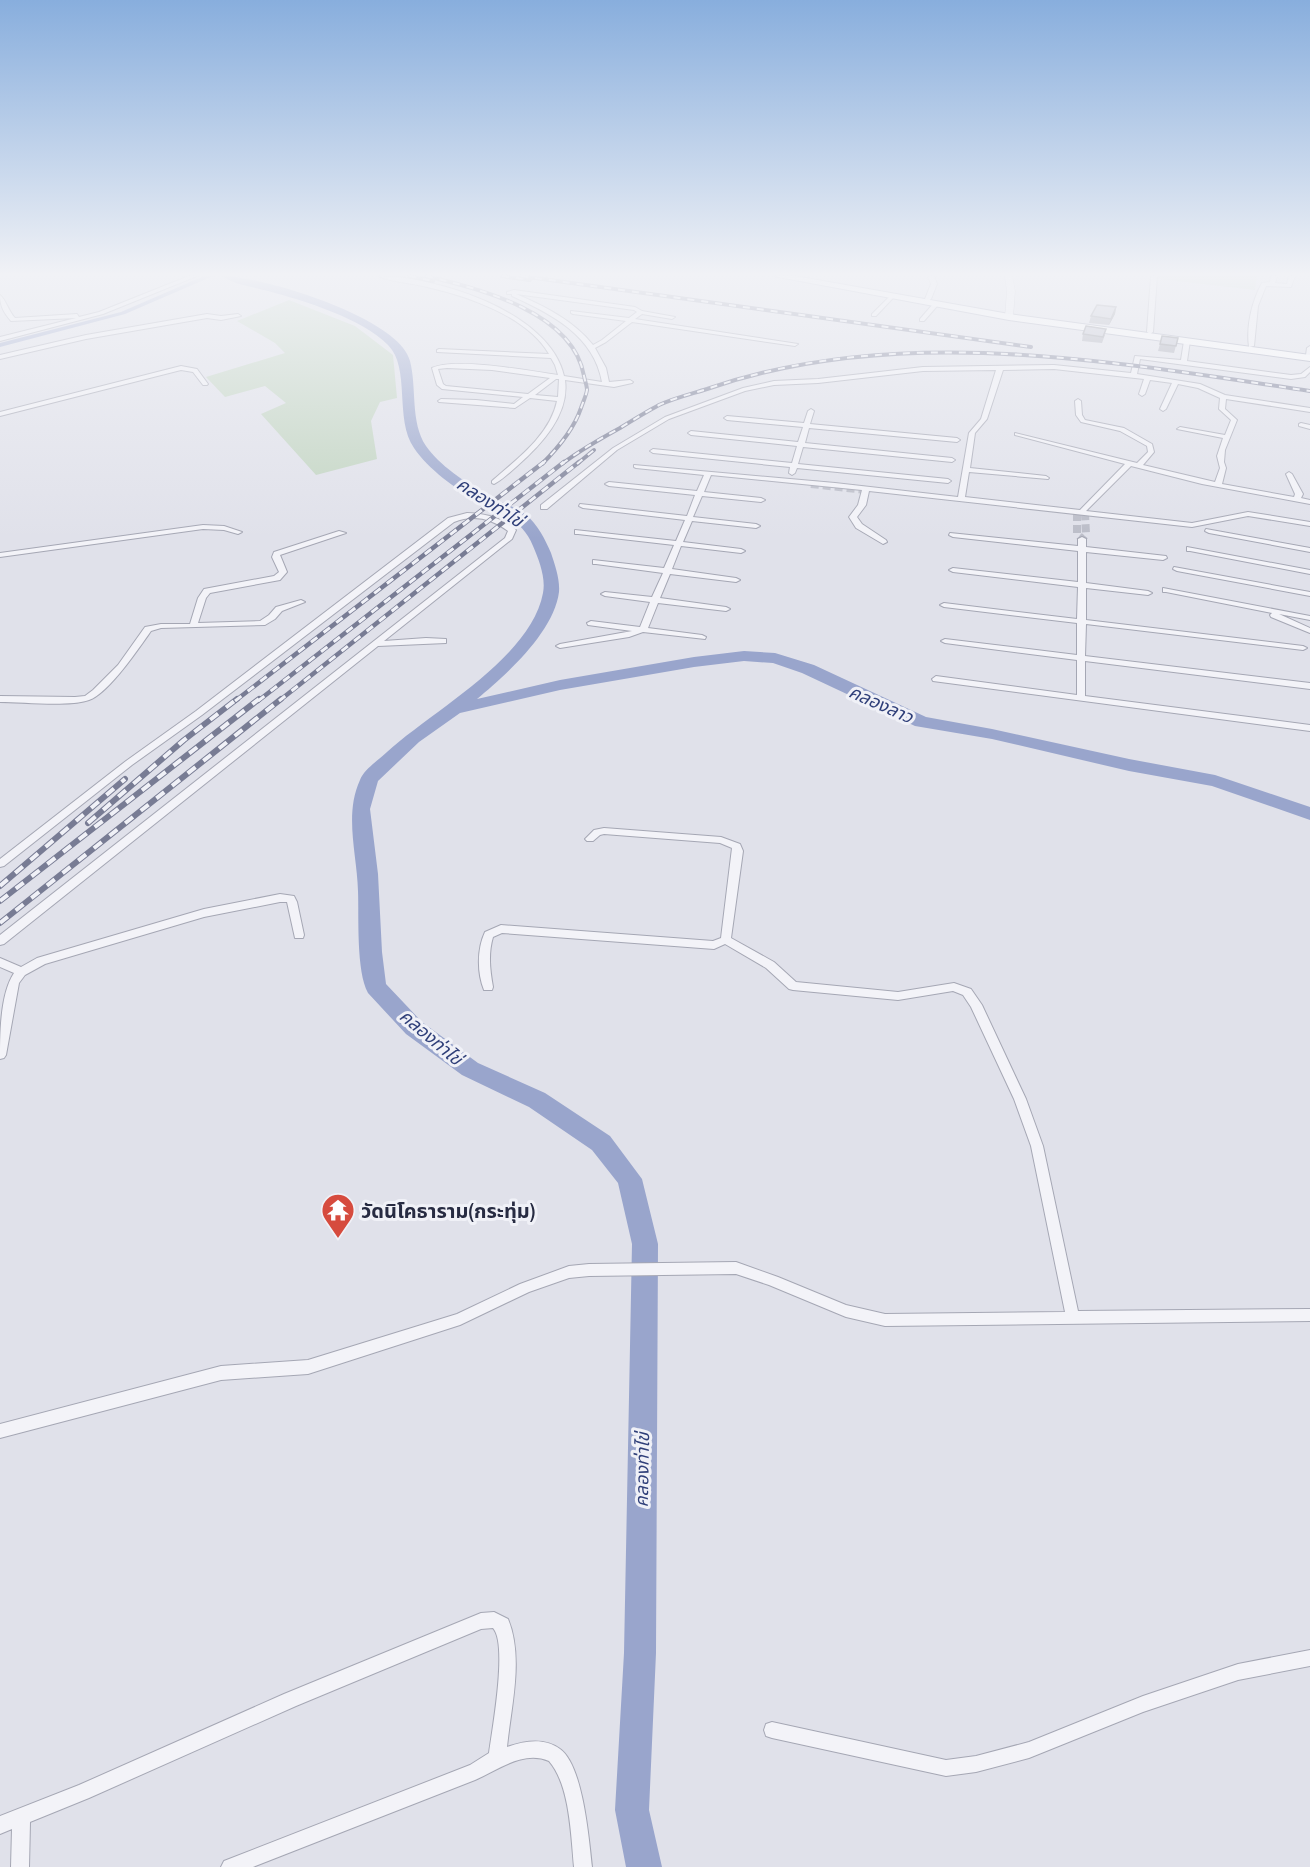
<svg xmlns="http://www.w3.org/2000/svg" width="1310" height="1867" viewBox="0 0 1310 1867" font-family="'Archivo Narrow','Noto Sans Thai',sans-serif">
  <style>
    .green { fill: #c1d4c0 }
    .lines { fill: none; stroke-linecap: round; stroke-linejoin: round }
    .canal { fill: #99a5cc; fill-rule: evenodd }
    .river { fill: #99a5cc; fill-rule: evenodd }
    .minor-tunnel { stroke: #bbbdc8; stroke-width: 8; stroke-dasharray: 8 4; stroke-linecap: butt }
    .minor-casing { stroke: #a5a7b4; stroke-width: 2 }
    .tertiary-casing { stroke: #a5a7b4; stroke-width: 1 }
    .primary-casing { stroke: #9ea2b6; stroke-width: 2 }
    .minor { fill: #f3f3f8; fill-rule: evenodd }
    .tertiary { fill: #f3f3f8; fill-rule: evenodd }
    .primary { fill: #fff; fill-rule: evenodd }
    .rail-far2-casing { stroke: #787c94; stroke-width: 4 }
    .rail-far1-casing { stroke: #787c94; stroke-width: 4.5 }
    .rail-casing { stroke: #787c94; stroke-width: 6 }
    .rail-far2 { stroke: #f0f1f7; stroke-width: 2; stroke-dasharray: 7; stroke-linecap: butt }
    .rail-far1 { stroke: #f0f1f7; stroke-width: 3; stroke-dasharray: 8; stroke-linecap: butt }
    .rail { stroke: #f0f1f7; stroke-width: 4; stroke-dasharray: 10; stroke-linecap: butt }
    .wall { fill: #a0a2ae }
    .shaded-wall { fill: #82848d }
    .building { fill: #babcca; stroke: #82848d; stroke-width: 1.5 }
    .labels { text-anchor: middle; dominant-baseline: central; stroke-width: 6; stroke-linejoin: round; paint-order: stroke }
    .water-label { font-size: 18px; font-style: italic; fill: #2f3f79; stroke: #f0f1f7 }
    .near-poi-label { font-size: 20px; font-weight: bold; fill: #272b42; stroke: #f0f1f7; text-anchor: start }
  </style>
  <rect width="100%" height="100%" fill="#e0e1ea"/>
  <!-- green -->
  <g class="green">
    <polygon points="1158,276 1257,276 1255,290 1158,279"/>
    <polygon points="289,300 355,326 393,355 397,398 380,402 371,421 377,459 316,475 261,414 286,403 265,386 225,397 206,377 285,353 275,343 237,321"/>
  </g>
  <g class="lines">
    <!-- canal -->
    <polygon class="canal" points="204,276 213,276 125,314 0,347 0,343 121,312"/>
    <!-- river -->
    <path class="river" d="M 222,276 C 262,276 400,318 410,361 C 417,388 410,422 426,446 C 439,465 466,483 486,494 C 498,502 515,506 526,515 C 537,523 546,541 551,553 C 555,565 560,579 559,592 C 554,632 506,675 477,699 L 560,680 L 694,657 L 744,651 L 775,653 L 814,665 L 926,717 L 992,729 L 1129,759 L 1215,775 L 1310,807 L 1310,820 L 1212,786 L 1129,771 L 992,739 L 915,726 L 802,673 L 773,663 L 744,661 L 694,667 L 560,690 L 460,713 L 419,742 L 378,781 L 370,809 L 378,874 L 382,952 L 386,984 L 422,1022 L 478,1063 L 545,1093 L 610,1136 L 642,1179 L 658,1244 L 656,1653 L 649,1810 L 662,1867 L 626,1867 L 615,1810 L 624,1653 L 632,1244 L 618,1183 L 592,1150 L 529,1107 L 462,1075 L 406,1034 L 368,993 C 356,971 359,917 358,891 C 357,854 344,815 360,780 C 364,769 379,760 387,752 C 432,711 531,658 543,593 C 546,578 539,560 533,546 C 522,519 501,514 477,501 C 456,489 428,469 414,448 C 394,419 411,368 388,345 C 361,318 305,301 268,291 C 254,287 234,285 222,276 Z"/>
    <!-- minor-tunnel -->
    <g class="minor-tunnel">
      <polyline points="811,484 866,490"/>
      <polyline points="1077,513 1077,533 1082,539 1086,534 1085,514"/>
    </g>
    <defs>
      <g id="minor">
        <path d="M 189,276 L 197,276 L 103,314 L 0,341 L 0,337 L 76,318 L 11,321 C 4,313 0,306 0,295 C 6,300 9,312 15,318 L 77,314 L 79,317 L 99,312 Z"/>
        <path d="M 378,276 C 436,276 550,312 564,376 L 602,382 C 594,336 552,314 512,296 L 512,294 L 507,294 L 507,292 L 514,290 L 635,307 L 642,311 L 675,317 L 672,319 L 642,314 L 635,319 L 798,344 L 795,346 L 632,322 L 606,342 L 595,348 L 606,368 L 609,382 L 630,380 L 633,382 L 632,383 L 614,387 L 565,380 C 570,415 540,446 516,467 C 509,473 502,480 494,484 L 492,483 L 492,481 C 517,459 550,435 557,401 L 530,398 L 515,408 L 439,402 L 438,401 L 441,399 L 476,400 L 514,404 L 523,397 L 442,389 L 437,385 L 432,368 C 455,357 530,371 558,375 L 555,365 L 551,358 L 437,352 L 437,350 L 439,349 L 549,354 C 527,316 467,296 427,287 C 411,283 392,282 378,276 ZM 516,294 L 634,310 L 637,312 L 629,318 L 571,311 L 571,313 L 573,314 L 626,321 L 602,340 L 593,345 C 573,320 544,306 516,294 ZM 447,368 L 492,370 L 550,378 L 528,394 L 446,386 L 443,384 L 438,369 ZM 556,379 L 559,379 L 558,397 L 535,395 Z"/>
        <polygon points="928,276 934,276 937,284 931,299 928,301 925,299 931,284"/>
        <polygon points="1151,276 1157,276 1153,332 1150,334 1147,332"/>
        <path d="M 1271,276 L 1277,276 L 1275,283 L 1287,284 L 1289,276 L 1295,276 L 1291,287 L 1266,286 L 1258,306 L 1254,346 L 1249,347 C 1246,326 1252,301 1262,283 L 1270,282 Z"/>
        <polygon points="891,295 894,297 893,298 876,316 872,316 872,314"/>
        <polygon points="933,304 938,305 924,321 920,321 920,319"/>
        <polygon points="207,314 221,316 238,314 241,316 221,320 207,318 86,339 0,359 0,355 86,335"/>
        <path d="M 1187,339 L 1190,341 L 1187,361 L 1291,375 L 1301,374 L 1310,367 L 1310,372 L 1305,377 L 1291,379 L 1140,359 L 1137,374 L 1200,384 L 1225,395 L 1310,408 L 1310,412 L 1226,399 L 1225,409 L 1237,420 L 1225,450 L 1224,462 L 1226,468 L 1222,484 L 1294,497 L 1295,494 L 1286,474 L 1289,472 L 1292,474 L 1303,494 L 1301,498 L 1310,500 L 1310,504 L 1202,484 L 1131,466 L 1086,511 L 1192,523 L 1248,512 L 1310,522 L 1310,526 L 1248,516 L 1192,527 L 869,491 L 866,505 L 857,517 L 862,524 L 886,540 L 887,542 L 883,544 L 856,528 L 849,517 L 858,505 L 862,490 L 711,475 L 704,492 L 761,498 L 765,500 L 761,502 L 702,496 L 693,517 L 756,524 L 760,526 L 756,528 L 692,521 L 683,542 L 741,549 L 745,551 L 741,553 L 681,546 L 672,569 L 736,578 L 740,580 L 736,582 L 670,574 L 660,598 L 726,607 L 730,609 L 726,611 L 658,603 L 648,628 L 702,635 L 706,637 L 705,639 L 643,632 L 629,637 L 560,648 L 556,646 L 560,644 L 632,631 L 588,625 L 587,623 L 591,621 L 640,627 L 650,602 L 605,596 L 601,594 L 605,592 L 652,597 L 663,573 L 596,564 L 593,564 L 593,560 L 664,568 L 674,545 L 578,534 L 575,534 L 575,530 L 676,541 L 685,520 L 583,508 L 579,506 L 580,504 L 687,516 L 695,495 L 609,486 L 605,484 L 609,482 L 697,491 L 704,475 L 636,468 L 634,467 L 634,465 L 835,483 L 958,497 L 969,433 L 981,419 L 996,370 L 923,371 L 818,383 L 774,385 L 745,391 L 669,419 L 617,450 L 547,509 L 541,509 L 541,505 L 613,448 L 665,417 L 743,388 L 774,381 L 818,379 L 923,367 L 1054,365 L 1131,373 L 1135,356 L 1181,360 L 1184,341 ZM 1054,369 L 1144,379 L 1139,394 L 1142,396 L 1145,394 L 1150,380 L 1172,383 L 1160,409 L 1163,411 L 1166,409 L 1178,384 L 1198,388 L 1220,398 L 1219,409 L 1231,420 L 1225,435 L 1180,427 L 1177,429 L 1223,438 L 1217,456 L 1220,468 L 1215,482 L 1143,465 L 1154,452 L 1152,444 L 1124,428 L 1085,420 L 1082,415 L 1081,401 L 1078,399 L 1075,401 L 1076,415 L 1081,422 L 1120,431 L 1147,446 L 1148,452 L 1137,463 L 1015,433 L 1015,435 L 1125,464 L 1080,510 L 965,497 L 969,472 L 1048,479 L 1049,478 L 1046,476 L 970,468 L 975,433 L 987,419 L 1003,370 Z"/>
        <polygon points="1310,346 1310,355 1306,355 1307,348"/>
        <polygon points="181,366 197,369 208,384 207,385 203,385 193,372 181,370 0,416 0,412"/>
        <polygon points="811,409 814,411 810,424 957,438 960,440 957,442 809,428 805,443 952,458 955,460 952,462 803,447 798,464 948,479 951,481 948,483 797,468 795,473 792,475 789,473 790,467 653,453 650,451 653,449 792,463 797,446 691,435 688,433 691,431 798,442 803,427 727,420 724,418 727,416 804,423 808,411"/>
        <polygon points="1301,423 1310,425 1310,429 1299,426 1299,424"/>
        <path d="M 467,513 C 485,513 502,518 516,530 L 512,539 L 384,641 L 426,638 L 446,639 L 446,643 L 378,646 L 4,944 L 0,945 L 0,935 L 505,538 L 508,531 C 491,518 473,514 454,522 L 202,715 L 132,765 L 4,866 L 0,867 L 0,859 L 126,761 L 196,711 L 448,518 Z"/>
        <polygon points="203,525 224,526 242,532 238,534 224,530 203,529 0,557 0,553"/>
        <polygon points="1206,529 1310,548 1310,552 1209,533 1205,531"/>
        <path d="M 339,531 L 346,533 L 280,555 L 287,572 L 280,580 L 210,593 L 206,598 L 198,623 L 260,621 L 269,615 L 276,607 L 301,600 L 305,602 L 282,611 L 275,619 L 265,625 L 161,628 L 151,631 C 139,648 108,694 89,700 C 70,707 22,702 0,702 L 0,696 L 75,697 L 85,696 L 93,690 L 118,665 L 145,627 L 161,624 L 190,624 L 198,598 L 204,589 L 274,576 L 279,572 L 272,557 L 274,552 Z"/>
        <polygon points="950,533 1078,546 1078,539 1082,537 1086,539 1086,547 1166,556 1167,558 1163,560 1086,552 1086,583 1148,591 1152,593 1148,595 1086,588 1086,620 1303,646 1307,648 1303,650 1086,624 1085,656 1310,683 1310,689 1085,661 1085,696 1310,725 1310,731 933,681 932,679 936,676 1077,695 1077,660 945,643 941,641 945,639 1077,655 1077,623 944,607 940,605 944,603 1077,619 1078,587 953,572 949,570 953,568 1078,582 1078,551 953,537 949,535"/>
        <polygon points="1187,547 1310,570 1310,574 1190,551 1187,551"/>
        <polygon points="1174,567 1310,592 1310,596 1177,571 1173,569"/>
        <polygon points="1163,588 1310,616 1310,620 1279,614 1310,628 1310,633 1271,617 1270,615 1272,613 1166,592 1163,592"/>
        <path d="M 604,828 L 721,837 L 740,844 L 743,851 L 731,938 L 774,962 L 796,982 L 898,992 L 954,983 L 971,989 L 982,1005 L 1026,1099 L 1043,1146 L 1078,1311 L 1310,1309 L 1310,1321 L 885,1326 L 846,1317 L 769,1285 L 736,1274 L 589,1276 L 569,1278 L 529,1292 L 460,1325 L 308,1374 L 221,1380 L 0,1438 L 0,1424 L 221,1366 L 308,1360 L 457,1314 L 520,1284 L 569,1266 L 589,1264 L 736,1262 L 778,1277 L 846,1305 L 885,1314 L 1065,1312 L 1031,1146 L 1014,1099 L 971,1007 L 963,995 L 953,991 L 898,1000 L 793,990 L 789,989 L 766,968 L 725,944 L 714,949 L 502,933 L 493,937 C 488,954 490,970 493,987 L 492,990 L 484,990 C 477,973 477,949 485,932 L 501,925 L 713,941 L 721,938 L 732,848 L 720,843 L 604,834 L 600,835 L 593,841 L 587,841 L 585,839 L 594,830 Z"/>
        <path d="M 280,894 L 294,896 L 297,902 L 304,935 L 303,938 L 295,938 L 287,902 L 280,902 L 204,917 L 45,964 L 25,975 L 19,983 L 6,1055 L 4,1058 L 0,1059 C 0,1035 0,994 14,973 L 0,967 L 0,958 L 21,967 L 37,958 L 204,909 Z"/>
        <path d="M 494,1612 L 508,1619 C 524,1658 511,1706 507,1747 C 524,1741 544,1737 560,1749 C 583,1765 589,1840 592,1867 L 574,1867 C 571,1836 570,1785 549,1761 C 523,1750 498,1770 475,1780 L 253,1867 L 221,1867 L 224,1861 L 470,1765 L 489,1753 C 492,1730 508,1644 493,1628 L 481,1629 L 296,1706 L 89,1798 L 30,1822 L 29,1867 L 11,1867 L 12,1829 L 0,1834 L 0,1816 L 79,1785 L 284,1694 L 481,1613 Z"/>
        <polygon points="1310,1650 1310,1666 1238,1680 1143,1712 1029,1758 976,1772 946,1776 772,1738 766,1736 764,1730 766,1724 772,1722 946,1760 976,1756 1029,1742 1143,1696 1238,1664"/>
      </g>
      <polygon id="tertiary" points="1005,276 1012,276 1015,291 1013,317 1009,319 1005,317 1007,291"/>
      <polygon id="primary" points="773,276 795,276 1009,314 1310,355 1310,361 1009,320"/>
    </defs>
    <!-- minor casing -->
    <use href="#minor" class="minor-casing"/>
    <!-- tertiary casing -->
    <use href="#tertiary" class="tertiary-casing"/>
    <!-- primary casing -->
    <use href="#primary" class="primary-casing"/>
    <!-- minor -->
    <use href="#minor" class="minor"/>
    <!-- tertiary -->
    <use href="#tertiary" class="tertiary"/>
    <!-- primary -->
    <use href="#primary" class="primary"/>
    <defs>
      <g id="rail-far2">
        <polyline points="409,276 433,281"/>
        <path d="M 426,276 C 480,289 573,312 584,376 C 585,381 587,386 587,390 C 586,396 583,402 581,408 C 574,429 558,448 542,464"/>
        <polyline points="502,276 530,280"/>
        <polyline points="521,276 1031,347"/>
        <path d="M 562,464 C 580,450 600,439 620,428 C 633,420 646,412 659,405 C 674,398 691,394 707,389 C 900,322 1113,362 1310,391"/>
        <polyline points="577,464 594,450"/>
      </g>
      <g id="rail-far1">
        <polyline points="235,701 544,462"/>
        <polyline points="258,701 564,462"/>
        <polyline points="279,701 579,462"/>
      </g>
      <g id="rail">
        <polyline points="88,823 184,740 237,699"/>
        <polyline points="0,886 125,779"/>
        <polyline points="0,901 259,699"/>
        <polyline points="0,923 281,699"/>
      </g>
    </defs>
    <!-- rail-far2 casing -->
    <use href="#rail-far2" class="rail-far2-casing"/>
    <!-- rail-far1 casing -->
    <use href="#rail-far1" class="rail-far1-casing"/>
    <!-- rail casing -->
    <use href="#rail" class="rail-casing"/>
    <!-- rail-far2 -->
    <use href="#rail-far2" class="rail-far2"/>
    <!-- rail-far1 -->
    <use href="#rail-far1" class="rail-far1"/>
    <!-- rail -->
    <use href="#rail" class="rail"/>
  </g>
  <!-- wall -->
  <g class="wall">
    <polygon points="1116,307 1115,314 1109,325 1089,323 1091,316"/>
    <polygon points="1083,334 1105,335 1102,343 1082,341"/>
    <polygon points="1178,338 1174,353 1158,351 1160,344"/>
  </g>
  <!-- shaded-wall -->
  <polygon class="shaded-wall" points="1116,307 1115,314 1109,325 1111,319"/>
  <!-- building -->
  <g class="building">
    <polygon points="1097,305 1116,307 1111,319 1091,316"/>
    <polygon points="1086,326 1106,329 1103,337 1083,334"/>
    <polygon points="1162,336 1178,338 1176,346 1160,344"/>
  </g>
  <!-- sky -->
  <linearGradient id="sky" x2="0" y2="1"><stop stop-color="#88aedd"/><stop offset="0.51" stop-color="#f1f2f6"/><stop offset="1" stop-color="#f1f2f6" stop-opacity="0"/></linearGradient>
  <rect width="1310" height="538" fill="url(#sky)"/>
  <!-- icons -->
  <defs>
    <symbol id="temple-pin" viewBox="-11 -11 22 30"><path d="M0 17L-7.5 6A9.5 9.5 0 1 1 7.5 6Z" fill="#d64b3e" stroke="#f0f1f7"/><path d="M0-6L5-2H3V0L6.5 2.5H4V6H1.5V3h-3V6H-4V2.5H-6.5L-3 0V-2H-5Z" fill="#fff"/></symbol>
  </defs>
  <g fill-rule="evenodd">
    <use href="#temple-pin" x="319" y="1191" width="38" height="52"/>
  </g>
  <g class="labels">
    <!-- water labels -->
    <g class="water-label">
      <text transform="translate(490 502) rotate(33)">คลองท่าไข่</text>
      <text transform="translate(881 704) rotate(24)">คลองลาว</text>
      <text transform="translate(431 1037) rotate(40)">คลองท่าไข่</text>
      <text transform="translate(642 1470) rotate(-89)">คลองท่าไข่</text>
    </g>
    <!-- near-poi labels -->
    <g class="near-poi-label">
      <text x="361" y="1210">วัดนิโคธาราม(กระทุ่ม)</text>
    </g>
  </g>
</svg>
